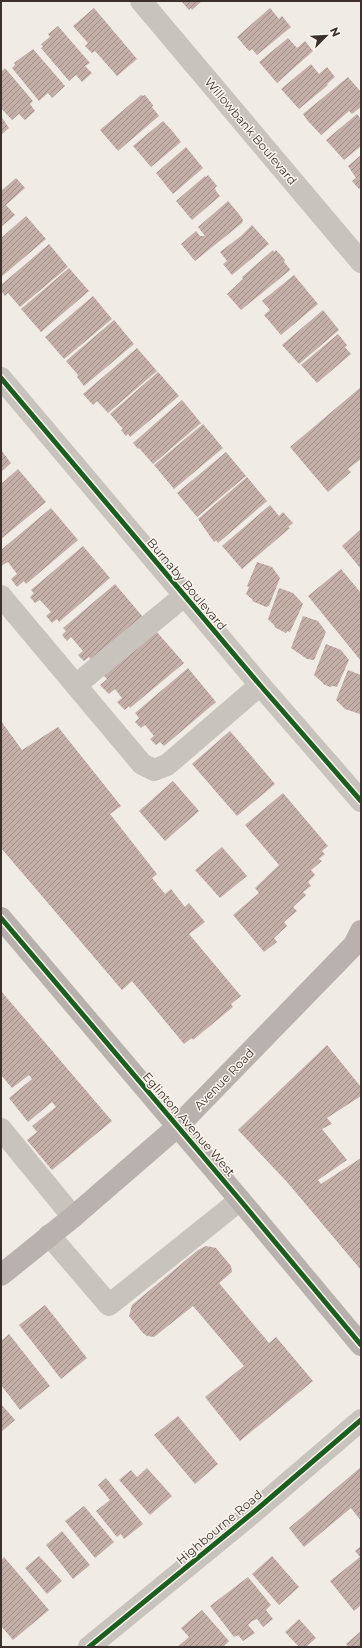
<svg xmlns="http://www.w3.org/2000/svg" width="362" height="1648" viewBox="0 0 362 1648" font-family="Montserrat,sans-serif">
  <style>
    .building { fill: url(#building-hatch) }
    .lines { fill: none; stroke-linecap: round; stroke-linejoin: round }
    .minor { stroke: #c9c3be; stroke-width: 22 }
    .major { stroke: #b8b1ad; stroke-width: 22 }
    .cycleway-casing { stroke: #fbf5ee; stroke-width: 8 }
    .cycleway { stroke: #1b5e20; stroke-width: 5 }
    .labels { text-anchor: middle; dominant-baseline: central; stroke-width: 3; stroke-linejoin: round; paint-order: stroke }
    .street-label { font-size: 12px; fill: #3b302b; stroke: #fbf5ee }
  </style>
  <defs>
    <pattern id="building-hatch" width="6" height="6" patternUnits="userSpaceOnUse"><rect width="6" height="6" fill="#c3afa7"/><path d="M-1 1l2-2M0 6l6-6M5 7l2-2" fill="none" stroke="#a08f88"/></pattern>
  </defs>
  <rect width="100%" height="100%" fill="#f0ebe5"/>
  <!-- building -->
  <g class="building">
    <polygon points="181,1 202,1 192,10 191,8 189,10"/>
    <polygon points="94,8 137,59 117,76 95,51 92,53 85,46 88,43 73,26"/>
    <polygon points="270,8 279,19 282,16 291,27 257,55 252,49 249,51 237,37"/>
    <polygon points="58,26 90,63 85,66 92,73 82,82 76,75 69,81 41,48 43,47 41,44 50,37 48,34"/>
    <polygon points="288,38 297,48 305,41 313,51 277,83 259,62"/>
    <polygon points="33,49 65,86 52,98 48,93 39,101 12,68 15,65 14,63"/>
    <polygon points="311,64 319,74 327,67 335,77 327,84 328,85 299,109 281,89"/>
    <polygon points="5,68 33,101 30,104 35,111 25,120 19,114 12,120 1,108 1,72"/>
    <polygon points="348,77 361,92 361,107 352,114 349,111 321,135 307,120 303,114"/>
    <polygon points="141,95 143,96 145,95 153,105 152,107 159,116 118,151 100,130"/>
    <polygon points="357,114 361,119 361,146 344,160 326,140"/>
    <polygon points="1,116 9,128 1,135"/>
    <polygon points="163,121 174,133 181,142 151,167 133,146"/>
    <polygon points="186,147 203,168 173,194 156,173"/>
    <polygon points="361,155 361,188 359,189 352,181 356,178 348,166"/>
    <polygon points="208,175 217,186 215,188 216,191 220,196 192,220 176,201 205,176 206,177"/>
    <polygon points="16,178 25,188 6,205 15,215 1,227 1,191"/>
    <polygon points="228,201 239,214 243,220 242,223 195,261 181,244 196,231 200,236 205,236 198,227"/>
    <polygon points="26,216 46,239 1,277 1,238"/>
    <polygon points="252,225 269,244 232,275 223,264 227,261 220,252 241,236"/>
    <polygon points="49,244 68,267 20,307 8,293 5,296 1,291 1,285"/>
    <polygon points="273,250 274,252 276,250 285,260 284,262 290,269 289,271 241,310 227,294 243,279 242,277"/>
    <polygon points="69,268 89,291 41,332 21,309"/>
    <polygon points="294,275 318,304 281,335 264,315 270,310 262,301"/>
    <polygon points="93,296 112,319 64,359 45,337"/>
    <polygon points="323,310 339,330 299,364 282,345"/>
    <polygon points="114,320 134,344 84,386 77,377 78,375 66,361"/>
    <polygon points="338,334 347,345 345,347 351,354 317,383 301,365"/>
    <polygon points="137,348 157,371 108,413 97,401 93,405 83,394"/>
    <polygon points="158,372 179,396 130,437 128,434 126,436 121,430 123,429 110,414"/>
    <polygon points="361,387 361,459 348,469 351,472 328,492 290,447"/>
    <polygon points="182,400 201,423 153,464 139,448 138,449 133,443"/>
    <polygon points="203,424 223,448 174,489 154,465"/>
    <polygon points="1,450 11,463 1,472"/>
    <polygon points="226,452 246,476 197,517 177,493"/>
    <polygon points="18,469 46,502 1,539 1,484"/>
    <polygon points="247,477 267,501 218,543 216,540 214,542 198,519"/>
    <polygon points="270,505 279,516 283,512 293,523 288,527 290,528 242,569 222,546"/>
    <polygon points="51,508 78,540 26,584 24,581 17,587 11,579 17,574 8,562 1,566 1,550"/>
    <polygon points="361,529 361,569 342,546"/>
    <polygon points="83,546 110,578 59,622 57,619 52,623 46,616 51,612 40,600 35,603 30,597 34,593 31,590"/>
    <polygon points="257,562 272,567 280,578 269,606 266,607 252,601 253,600 246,594 249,587 247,586"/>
    <polygon points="341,569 361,593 361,661 308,596"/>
    <polygon points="115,584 143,617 92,661 89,657 84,661 78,655 83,651 71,637 67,641 62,635 66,631 63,628"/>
    <polygon points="279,588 293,593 303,604 290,632 287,631 286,633 274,627 275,626 268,619"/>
    <polygon points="303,616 318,621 326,632 314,660 307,659 291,648"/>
    <polygon points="156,631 184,663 130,708 129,706 125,710 117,702 122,698 115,689 109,694 100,685 107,679 103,675"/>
    <polygon points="326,644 341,650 349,660 337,687 333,686 330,687 323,684 323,683 314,675"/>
    <polygon points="188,668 216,702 164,746 160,742 156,745 150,739 154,736 145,725 141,728 135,722 139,718 135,713"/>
    <polygon points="348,670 361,675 360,714 345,709 336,700"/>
    <polygon points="1,721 22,750 58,727 121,806 110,814 157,874 152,878 165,894 171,889 185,907 189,903 205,922 189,934 241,996 231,1004 233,1007 193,1040 192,1038 184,1044 132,981 122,990 1,848"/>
    <polygon points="230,731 275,784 237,816 192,764"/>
    <polygon points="173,781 199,811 165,841 139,811"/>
    <polygon points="283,793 328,846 322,851 325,854 319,859 322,861 311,870 315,875 308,882 311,886 303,892 306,895 293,907 297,911 284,922 287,926 274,938 277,942 264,952 233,915 259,893 255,888 279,865 245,825"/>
    <polygon points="222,847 247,876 220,898 195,870"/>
    <polygon points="1,991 112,1121 52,1170 27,1140 37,1132 32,1126 56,1107 52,1102 28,1122 9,1098 32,1079 29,1075 12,1088 1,1075"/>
    <polygon points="327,1045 361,1087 361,1096 327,1118 332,1124 322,1129 347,1160 318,1180 321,1184 361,1158 361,1270 287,1182 238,1130"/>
    <polygon points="206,1246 216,1248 231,1266 232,1272 219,1283 269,1343 276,1337 313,1381 240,1441 205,1397 244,1366 193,1306 154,1337 147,1336 143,1333 129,1316 132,1305 198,1250"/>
    <polygon points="45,1305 87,1358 61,1379 19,1325"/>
    <polygon points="9,1334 50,1386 20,1410 1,1385 1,1341"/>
    <polygon points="1,1404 15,1420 1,1432"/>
    <polygon points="178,1416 218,1464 195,1484 154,1435"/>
    <polygon points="361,1467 361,1521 351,1508 304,1547 289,1528"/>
    <polygon points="147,1468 172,1496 150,1515 119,1480 131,1470 137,1477"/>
    <polygon points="106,1478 143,1524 124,1539 121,1534 117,1537 96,1511 110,1500 98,1485"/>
    <polygon points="84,1506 114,1542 95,1558 65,1521"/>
    <polygon points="62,1531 90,1565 73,1579 46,1545"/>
    <polygon points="361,1546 361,1605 354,1611 330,1581 360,1557 355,1551"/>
    <polygon points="39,1556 62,1581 47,1594 25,1568"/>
    <polygon points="272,1556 299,1587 279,1605 252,1574"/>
    <polygon points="4,1557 49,1610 13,1640 1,1626 1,1560"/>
    <polygon points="248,1577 271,1605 266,1610 273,1619 263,1627 257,1619 252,1621 248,1625 255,1633 243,1641 238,1635 234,1637 210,1606"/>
    <polygon points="202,1610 229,1641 224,1646 225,1647 177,1647 189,1637 181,1628"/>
    <polygon points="299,1619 316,1638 306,1647 299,1647 285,1632"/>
    <polygon points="361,1631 361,1647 349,1647 346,1644"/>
  </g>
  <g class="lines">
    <!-- minor -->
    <g class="minor">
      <polyline points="141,1 361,262"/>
      <polyline points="1,378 260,685 361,801"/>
      <polyline points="1,596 142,764 154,770 167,765 260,685"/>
      <polyline points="76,685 184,596"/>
      <polyline points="1,1129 73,1217"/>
      <polyline points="49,1235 109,1305 240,1200"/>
      <polyline points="89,1647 255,1511 361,1420"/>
    </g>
    <!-- major -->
    <g class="major">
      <polyline points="1,918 240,1200 361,1345"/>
      <polyline points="1,1275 73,1217 177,1127 354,945 361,931"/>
    </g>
    <defs>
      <g id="cycleway">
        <polyline points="1,378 260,685 361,801"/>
        <polyline points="1,918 240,1200 361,1345"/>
        <polyline points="89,1647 255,1511 361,1420"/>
      </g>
    </defs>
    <!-- cycleway casing -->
    <use href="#cycleway" class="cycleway-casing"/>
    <!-- cycleway -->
    <use href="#cycleway" class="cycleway"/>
  </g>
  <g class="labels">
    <!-- street labels -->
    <g class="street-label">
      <text transform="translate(251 131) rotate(50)">Willowbank Boulevard</text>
      <text transform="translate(187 584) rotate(50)">Burnaby Boulevard</text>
      <text transform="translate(224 1079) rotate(-46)">Avenue Road</text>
      <text transform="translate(189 1124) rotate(49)">Eglinton Avenue West</text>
      <text transform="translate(219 1527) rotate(-40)">Highbourne Road</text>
    </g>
  </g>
  <!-- border -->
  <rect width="362" height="1648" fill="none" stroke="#3b302b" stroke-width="4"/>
  <!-- north arrow -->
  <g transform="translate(326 36) rotate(66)" stroke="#fbf5ee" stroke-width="3" paint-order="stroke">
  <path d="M0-3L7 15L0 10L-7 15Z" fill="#3b302b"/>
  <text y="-6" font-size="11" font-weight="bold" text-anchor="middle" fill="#3b302b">N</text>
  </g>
</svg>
